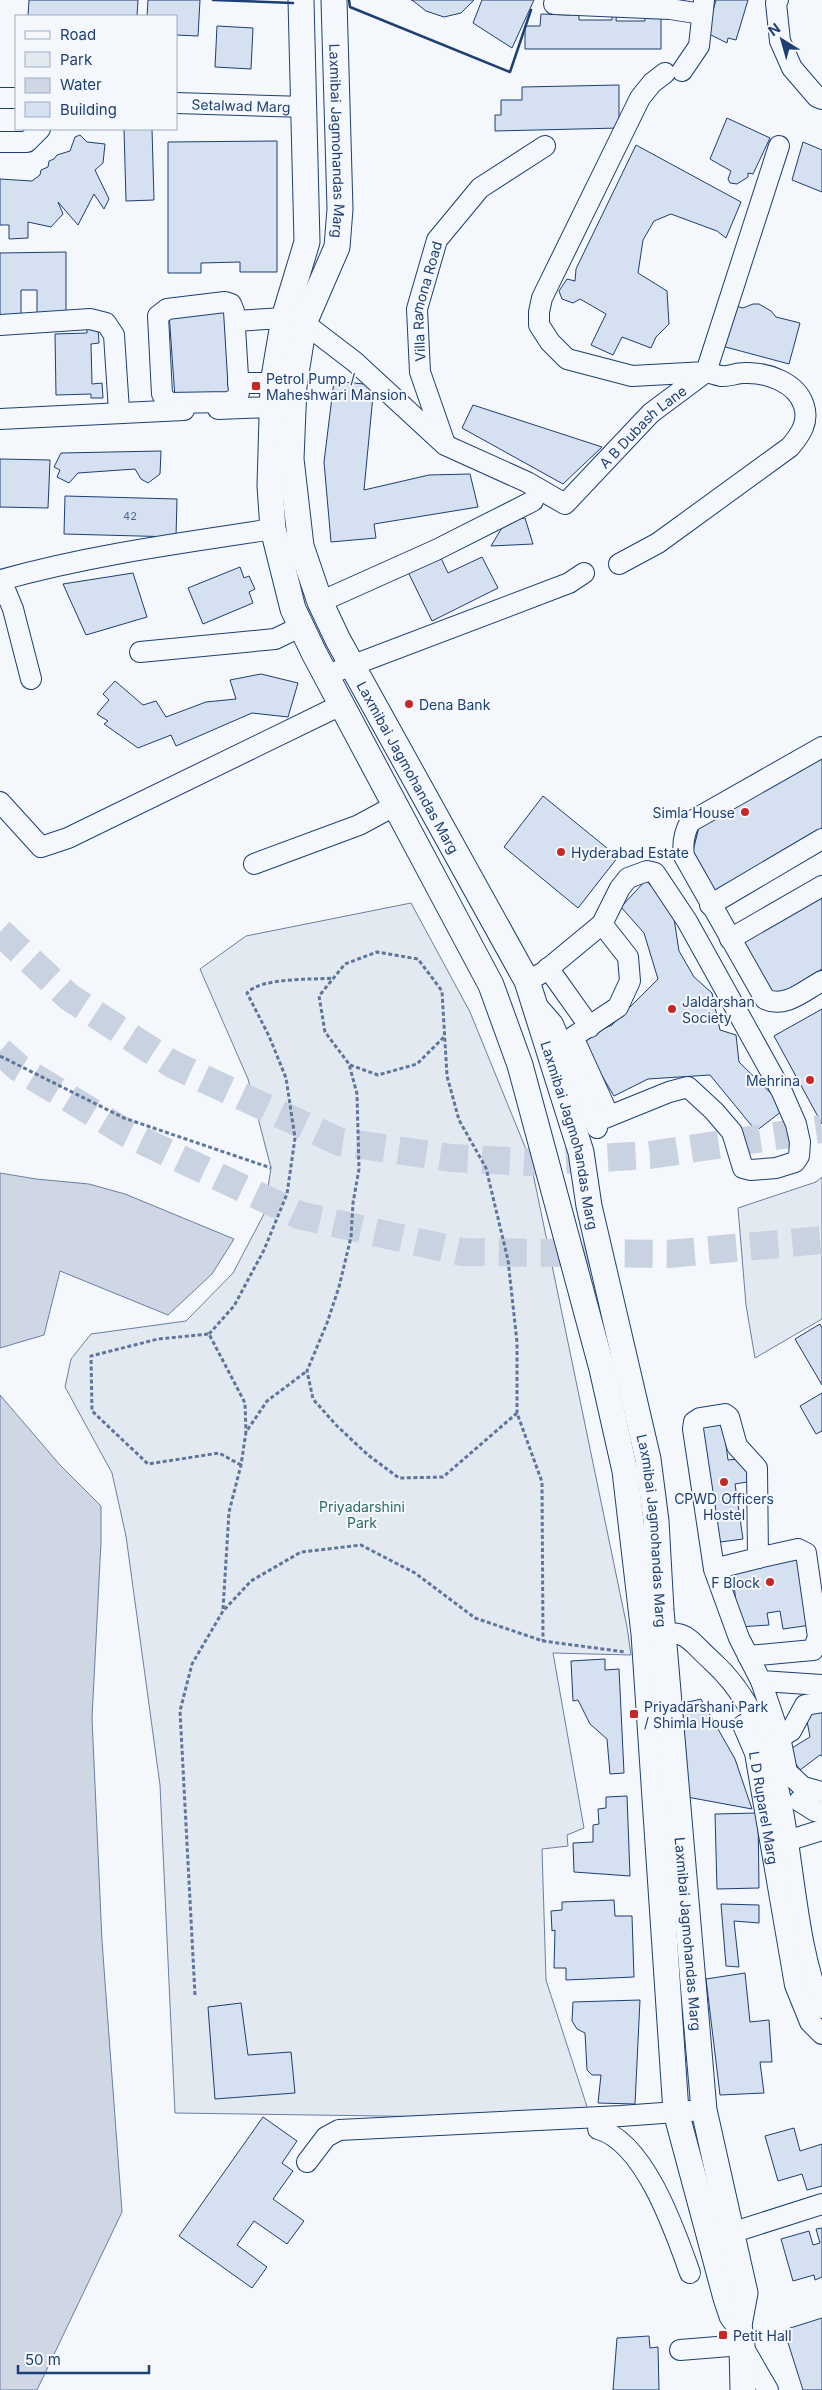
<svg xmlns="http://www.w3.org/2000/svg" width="822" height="2390" viewBox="0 0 822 2390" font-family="Inter,sans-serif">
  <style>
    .green { fill: #e3e9f0; stroke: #687fa3 }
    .water { fill: #cfd7e4; stroke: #687fa3 }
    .building { fill: #d5e0f0; stroke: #1d3f73 }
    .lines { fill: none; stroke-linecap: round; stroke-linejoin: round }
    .highway-tunnel { stroke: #c9d2e0; stroke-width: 28; stroke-dasharray: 28 14; stroke-linecap: butt }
    .minor-casing { stroke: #1d3f73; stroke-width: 22 }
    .major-casing { stroke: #1d3f73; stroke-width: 27 }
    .path { stroke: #5e769c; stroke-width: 3; stroke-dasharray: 4 2.5; stroke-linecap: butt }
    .minor { stroke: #f4f7fb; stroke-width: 20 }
    .major { stroke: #f4f7fb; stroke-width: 25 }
    .wall { stroke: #1d3f73; stroke-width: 2.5 }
    .poi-dot { fill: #c62828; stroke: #f4f7fb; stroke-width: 2 }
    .labels { text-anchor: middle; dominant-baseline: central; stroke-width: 4; stroke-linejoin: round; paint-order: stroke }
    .number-label { font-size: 11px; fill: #4b6792 }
    .street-label { font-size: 14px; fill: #1d3f73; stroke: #f4f7fb }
    .poi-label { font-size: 14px; fill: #1d3f73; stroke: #f4f7fb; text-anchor: start }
    .park-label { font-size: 14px; fill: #2c6c60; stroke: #f4f7fb }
  </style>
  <rect width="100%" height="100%" fill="#f4f7fb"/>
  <!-- green -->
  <g class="green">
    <polygon points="411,903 470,1012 530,1159 627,1627 631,1655 553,1653 584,1828 567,1835 568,1846 542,1849 546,1980 591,2119 175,2113 160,1785 126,1536 112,1473 65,1387 71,1359 91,1334 186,1321 233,1273 264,1214 271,1168 248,1079 200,969 246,936"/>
    <polygon points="822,1177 822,1319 755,1358 746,1305 738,1208 816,1182"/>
  </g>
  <!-- water -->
  <g class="water">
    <polygon points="0,1173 36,1179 89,1184 125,1194 234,1239 212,1274 168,1315 60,1271 44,1335 0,1348"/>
    <polygon points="0,1395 60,1465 101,1506 101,1542 92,1718 102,1941 122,2212 37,2390 0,2390"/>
  </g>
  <!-- building -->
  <g class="building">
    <polygon points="29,0 138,0 137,16 28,16"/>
    <polygon points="148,0 200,0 198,36 176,35 176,16 147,16"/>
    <polygon points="412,0 411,0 474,0 461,13 444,17 426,11"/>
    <polygon points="482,0 534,0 512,48 473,23"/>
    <polygon points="716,0 748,0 736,40 728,38 727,43 707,33"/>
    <polygon points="570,5 579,5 579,20 612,20 612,7 617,7 616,21 645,21 645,7 661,8 661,49 525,49 525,26 540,26 541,14 570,15"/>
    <polygon points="217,26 253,28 251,69 215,67"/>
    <polygon points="619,85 619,128 495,131 495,115 501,115 501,100 522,100 522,87"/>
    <polygon points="727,118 770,138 753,174 748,173 748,177 737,184 730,183 728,179 731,171 710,159"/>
    <polygon points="124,129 152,129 154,200 126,201"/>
    <polygon points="80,135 87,142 105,144 103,163 95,170 109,199 104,209 94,194 78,225 58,202 63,214 51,227 28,222 28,238 9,239 9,225 0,225 0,179 32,181 40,175 41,170 48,167 49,161 54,159 57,155 70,151 75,137"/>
    <polygon points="277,141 277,272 240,272 240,262 201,263 201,273 168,273 168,142"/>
    <polygon points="803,142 822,150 822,192 792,180"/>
    <polygon points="636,145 741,202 726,238 717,231 671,214 654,221 643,240 638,273 667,291 669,324 656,337 651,348 622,337 613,355 591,345 606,314 580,299 573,303 562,299 559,291 567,279 575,281 576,269"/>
    <polygon points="66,252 66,314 37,315 37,290 21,290 21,315 0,316 0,253"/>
    <polygon points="729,304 743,308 753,304 759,304 771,311 776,317 800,323 789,364 718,345"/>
    <polygon points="224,309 230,394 175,398 169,313"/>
    <polygon points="87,329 98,329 99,343 91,344 92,384 102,383 103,398 91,398 91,394 56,395 55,334 87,333"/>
    <polygon points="334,381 374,385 364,490 429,475 470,474 478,507 374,524 376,538 331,542 324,462"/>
    <polygon points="473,405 602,447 563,484 462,428"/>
    <polygon points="161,451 160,474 148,483 141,479 135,469 78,473 69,483 57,477 60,470 54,467 61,453"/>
    <polygon points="0,459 50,460 48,508 0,507"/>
    <polygon points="65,496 177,499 176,537 64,534"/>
    <polygon points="525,518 533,544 491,546 506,521"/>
    <polygon points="439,554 448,573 482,557 498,588 432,621 407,570"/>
    <polygon points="240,567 244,578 249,576 255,589 249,592 253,603 203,624 188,588"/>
    <polygon points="133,573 147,617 86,635 63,584"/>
    <polygon points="261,674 298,683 288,717 252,713 176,746 171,735 138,748 104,724 108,721 97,714 109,700 103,694 115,681 143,705 156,701 166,717 206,702 236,699 230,680"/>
    <polygon points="822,750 822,783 727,840 735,854 822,802 822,833 717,894 693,851 700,823"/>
    <polygon points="822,750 822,833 717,894 693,851 700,823"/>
    <polygon points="543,796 618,857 578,908 504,847"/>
    <polygon points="646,880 673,912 679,951 694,977 712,993 720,1030 736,1035 739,1062 786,1108 756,1131 710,1075 648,1079 614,1096 580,1039 612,1025 658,979 644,933 621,907"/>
    <polygon points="822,892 822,920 783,944 791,958 822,939 822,969 773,998 741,941"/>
    <polygon points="822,892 822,969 773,998 741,941"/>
    <polygon points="822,1009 822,1124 774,1036"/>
    <polygon points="820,1324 822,1328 822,1385 795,1339"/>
    <polygon points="822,1393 822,1431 816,1434 800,1406"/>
    <polygon points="723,1423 728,1460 739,1459 753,1481 735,1484 743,1539 713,1543 697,1426"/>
    <polygon points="803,1552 811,1625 783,1629 780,1611 767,1613 769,1625 739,1627 732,1569"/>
    <polygon points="605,1659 605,1670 619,1669 624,1773 610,1774 607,1739 590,1724 578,1700 573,1701 571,1661"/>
    <polygon points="701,1699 735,1759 752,1809 687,1797 675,1705"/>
    <polygon points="822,1707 822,1756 820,1755 800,1770 787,1751 810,1737 805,1710"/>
    <polygon points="627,1796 630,1876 574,1872 573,1843 593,1842 593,1825 599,1824 598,1809 606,1808 606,1797"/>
    <polygon points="758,1813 759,1888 717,1889 715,1814"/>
    <polygon points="614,1900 615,1916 632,1916 634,1977 566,1980 566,1968 554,1968 555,1930 552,1931 551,1911 562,1910 562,1902"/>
    <polygon points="721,1904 759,1905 759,1923 734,1921 739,1967 726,1966"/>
    <polygon points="745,1973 750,2022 769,2020 772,2062 760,2062 764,2093 720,2095 706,1979"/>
    <polygon points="640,2000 635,2104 598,2103 601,2075 592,2075 587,2070 585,2033 577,2029 572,2021 573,2002"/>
    <polygon points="241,2003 248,2055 291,2052 295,2093 215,2099 208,2007"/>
    <polygon points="263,2117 297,2141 282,2163 293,2171 273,2199 304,2221 287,2244 254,2221 237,2245 267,2267 252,2288 179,2236"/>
    <polygon points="794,2128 800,2151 822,2144 822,2186 807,2190 802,2174 778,2181 765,2136"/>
    <polygon points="822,2228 822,2277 815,2280 814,2275 793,2281 781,2239 809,2231 813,2245 820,2243 816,2229"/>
    <polygon points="822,2318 822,2390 803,2390 784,2330"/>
    <polygon points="649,2336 650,2348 658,2347 659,2390 613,2390 617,2338"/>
  </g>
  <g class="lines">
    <!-- highway-tunnel -->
    <g class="highway-tunnel">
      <polyline points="0,932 69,997 172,1064 340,1142 452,1158 529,1162 650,1155 822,1129"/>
      <polyline points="0,1051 19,1068 128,1134 299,1215 462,1252 668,1254 822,1240"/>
    </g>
    <defs>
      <g id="minor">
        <polyline points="778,0 776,3 780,41 792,68 817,97 822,99"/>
        <polyline points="554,4 670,9 702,14"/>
        <polyline points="682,71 699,46 704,0"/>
        <polyline points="665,73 652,83 640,98 542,298 539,312 539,325 550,342 567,359 632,376 706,372 779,146"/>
        <polyline points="0,98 16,98"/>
        <path id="s1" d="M 176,103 L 305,107"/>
        <polyline points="0,142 27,142 40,129"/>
        <polygon points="225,302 231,304 234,311 239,393 235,399 229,402 168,403 162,394 158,316 167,309"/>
        <path id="s2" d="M 235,321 L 284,318 L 304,323 L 355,362 L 445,445 L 527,482 L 565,504 L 651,413 L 706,372 C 711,373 716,375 721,376 C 728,377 736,373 744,373 C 766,372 797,382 804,406 C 809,422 801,434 790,447 L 658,543 L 619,564"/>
        <polyline points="0,325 90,319 106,323 114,335 119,411"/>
        <polyline points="238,383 273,383"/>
        <polyline points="218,409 271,407"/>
        <polyline points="0,419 184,410"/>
        <path id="s3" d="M 444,441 L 420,372 L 417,309 L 437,240 L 480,188 L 545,146"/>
        <polyline points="320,602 436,550 533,501"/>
        <polyline points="140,652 275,639 302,626"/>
        <polyline points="327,675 569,583 584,573"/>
        <path d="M 31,679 L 13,609 L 1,580 C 90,555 181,543 273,529"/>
        <path d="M 822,747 L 690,822 C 684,833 682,843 684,856 L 765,999 C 785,1009 805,990 822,981"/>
        <polyline points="0,802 41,847 68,838 343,704"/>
        <polyline points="254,864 359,825 396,805"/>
        <polyline points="710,905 822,839"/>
        <polyline points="602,924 628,957 630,981 618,1007 573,1037 609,1116"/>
        <polyline points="730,939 822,886"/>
        <polyline points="548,968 590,1027"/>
        <polyline points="527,981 544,972 602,924 620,888 628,878 647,871 655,873 687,921 782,1092 796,1124 800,1142 799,1156 795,1162 776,1168 751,1170 743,1168 732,1132 714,1111 688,1087 669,1092 595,1122"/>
        <polyline points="540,1009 553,1024 597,1128"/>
        <polyline points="714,1569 758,1558 757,1468 737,1446 729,1417 725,1414 700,1418 694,1422 693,1429 714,1569 739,1638 761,1681 822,1685"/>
        <path d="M 648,1634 C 690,1630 684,1636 713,1662 C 805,1746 778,1900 822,2008"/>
        <polyline points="748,1656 813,1650 818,1637 806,1553 798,1549 758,1558"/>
        <polyline points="761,1681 780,1737 787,1772 803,1787 822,1792"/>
        <path id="s4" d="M 743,1725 L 755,1753 L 795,1985 L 810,2022 L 822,2034"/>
        <polyline points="780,1737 791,1731 805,1705 822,1702"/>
        <polyline points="799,1801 815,1811 822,1812"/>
        <polyline points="774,1845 822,1830"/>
        <path d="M 598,2129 C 645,2142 675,2231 690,2273"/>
        <polyline points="307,2162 326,2137 339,2130 621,2116 704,2110"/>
        <polyline points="731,2233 822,2204"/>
        <polyline points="680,2350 742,2345 768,2390"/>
      </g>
      <g id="major">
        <polyline points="301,0 307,242 284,318 273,383 270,486 273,529 293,609 314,653 491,985 520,1065 602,1369 625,1471 644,1634 676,2112 726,2298 732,2316 739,2325"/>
        <path id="s5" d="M 334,0 L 340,209 L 337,247 L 304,323 L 294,386 L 291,459 L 301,546 L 320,602 L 338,640 L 527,981 L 581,1152 L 589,1206 L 648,1459 L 656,1521 L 661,1610 L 704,2110 L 745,2293 L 739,2325 L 742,2345 L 743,2390"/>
      </g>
    </defs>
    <!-- minor casing -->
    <use href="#minor" class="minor-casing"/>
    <!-- major casing -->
    <use href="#major" class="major-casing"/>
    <!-- path -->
    <g class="path">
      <polyline points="0,1056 124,1118 271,1168"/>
      <polyline points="350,1065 378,1075 417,1064 444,1037"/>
      <path d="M 209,1334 L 234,1306 L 264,1250 L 287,1194 L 295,1138 L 286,1078 L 269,1036 L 247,993 C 262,977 311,980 333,978"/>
      <polyline points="517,1413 443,1477 399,1478 368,1455 336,1425 313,1399 307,1371 327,1323 339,1287 351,1237 353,1203 359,1169 357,1094 349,1064 325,1032 319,996 345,964 377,952 418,959 442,991 447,1076 459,1120 486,1168 508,1260 517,1342 517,1413 542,1482 543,1641"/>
      <polyline points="241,1465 219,1453 148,1464 92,1411 91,1356 158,1339 209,1334 245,1403 246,1432"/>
      <polyline points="223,1609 229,1512 241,1465 246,1432 267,1401 307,1371"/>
      <polyline points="195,1995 180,1711 192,1664 223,1611 251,1581 301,1552 361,1545 415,1573 475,1618 543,1641 625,1652"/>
    </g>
    <!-- minor -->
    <use href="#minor" class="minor"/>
    <!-- major -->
    <use href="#major" class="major"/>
    <!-- wall -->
    <g class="wall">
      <polyline points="213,0 293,3"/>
      <polyline points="349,0 350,7 510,72 531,10"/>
    </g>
  </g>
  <!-- markers -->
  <g class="poi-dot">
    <rect x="251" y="381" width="10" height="10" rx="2.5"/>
    <circle cx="409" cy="704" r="5"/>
    <circle cx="745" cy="812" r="5"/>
    <circle cx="561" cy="852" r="5"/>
    <circle cx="672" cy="1009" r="5"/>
    <circle cx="810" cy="1080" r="5"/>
    <circle cx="724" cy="1482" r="5"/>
    <circle cx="770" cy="1582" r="5"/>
    <rect x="629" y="1709" width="10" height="10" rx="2.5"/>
    <rect x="718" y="2330" width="10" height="10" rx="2.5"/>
  </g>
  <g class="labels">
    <!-- number labels -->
    <g class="number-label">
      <text x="130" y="516">42</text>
    </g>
    <!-- street labels -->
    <g class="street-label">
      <text stroke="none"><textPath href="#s1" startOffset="65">Setalwad Marg</textPath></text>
      <text stroke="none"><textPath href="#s5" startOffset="141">Laxmibai Jagmohandas Marg</textPath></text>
      <text stroke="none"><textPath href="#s3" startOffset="145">Villa Ramona Road</textPath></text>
      <text stroke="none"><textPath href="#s2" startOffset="500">A B Dubash Lane</textPath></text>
      <text stroke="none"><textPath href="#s5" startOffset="801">Laxmibai Jagmohandas Marg</textPath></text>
      <text stroke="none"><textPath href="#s5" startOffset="1206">Laxmibai Jagmohandas Marg</textPath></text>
      <text stroke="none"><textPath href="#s5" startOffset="1611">Laxmibai Jagmohandas Marg</textPath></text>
      <text stroke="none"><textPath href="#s4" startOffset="86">L D Ruparel Marg</textPath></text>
      <text stroke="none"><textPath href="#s5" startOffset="2016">Laxmibai Jagmohandas Marg</textPath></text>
    </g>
    <!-- poi labels -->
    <g class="poi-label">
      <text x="266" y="378">Petrol Pump /<tspan x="266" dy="16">Maheshwari Mansion</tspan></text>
      <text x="419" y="704">Dena Bank</text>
      <text x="735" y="812" text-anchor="end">Simla House</text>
      <text x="571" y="852">Hyderabad Estate</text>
      <text x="682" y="1001">Jaldarshan<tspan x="682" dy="16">Society</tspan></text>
      <text x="800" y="1080" text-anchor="end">Mehrina</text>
      <text x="724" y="1498" text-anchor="middle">CPWD Officers<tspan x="724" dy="16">Hostel</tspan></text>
      <text x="760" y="1582" text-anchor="end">F Block</text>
      <text x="644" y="1706">Priyadarshani Park<tspan x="644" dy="16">/ Shimla House</tspan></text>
      <text x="733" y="2335">Petit Hall</text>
    </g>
    <!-- park labels -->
    <g class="park-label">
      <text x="362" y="1506">Priyadarshini<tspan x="362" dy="16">Park</tspan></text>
    </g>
  </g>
  <!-- legend -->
  <rect x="15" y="15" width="162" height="115" fill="#f4f7fb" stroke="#9eadc5"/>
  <rect x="25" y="31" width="25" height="8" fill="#f4f7fb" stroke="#9eadc5"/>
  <text x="60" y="40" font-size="15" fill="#1d3f73">Road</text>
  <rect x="25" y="52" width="25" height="15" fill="#e3e9f0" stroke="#9eadc5"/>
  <text x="60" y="65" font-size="15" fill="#1d3f73">Park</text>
  <rect x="25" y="78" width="25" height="15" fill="#cfd7e4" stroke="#9eadc5"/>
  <text x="60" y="90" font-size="15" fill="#1d3f73">Water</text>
  <rect x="25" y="102" width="25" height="15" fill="#d5e0f0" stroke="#9eadc5"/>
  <text x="60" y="115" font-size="15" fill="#1d3f73">Building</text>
  <!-- north arrow -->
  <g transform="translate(782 40) rotate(323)" stroke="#f4f7fb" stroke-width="4" paint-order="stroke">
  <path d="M0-4L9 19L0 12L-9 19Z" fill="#1d3f73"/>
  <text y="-8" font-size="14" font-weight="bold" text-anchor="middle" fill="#1d3f73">N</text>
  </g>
  <!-- scale -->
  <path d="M18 2365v8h131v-8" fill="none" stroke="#1d3f73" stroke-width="2.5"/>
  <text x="25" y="2365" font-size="15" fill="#1d3f73" stroke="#f4f7fb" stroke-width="4" paint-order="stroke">50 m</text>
</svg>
